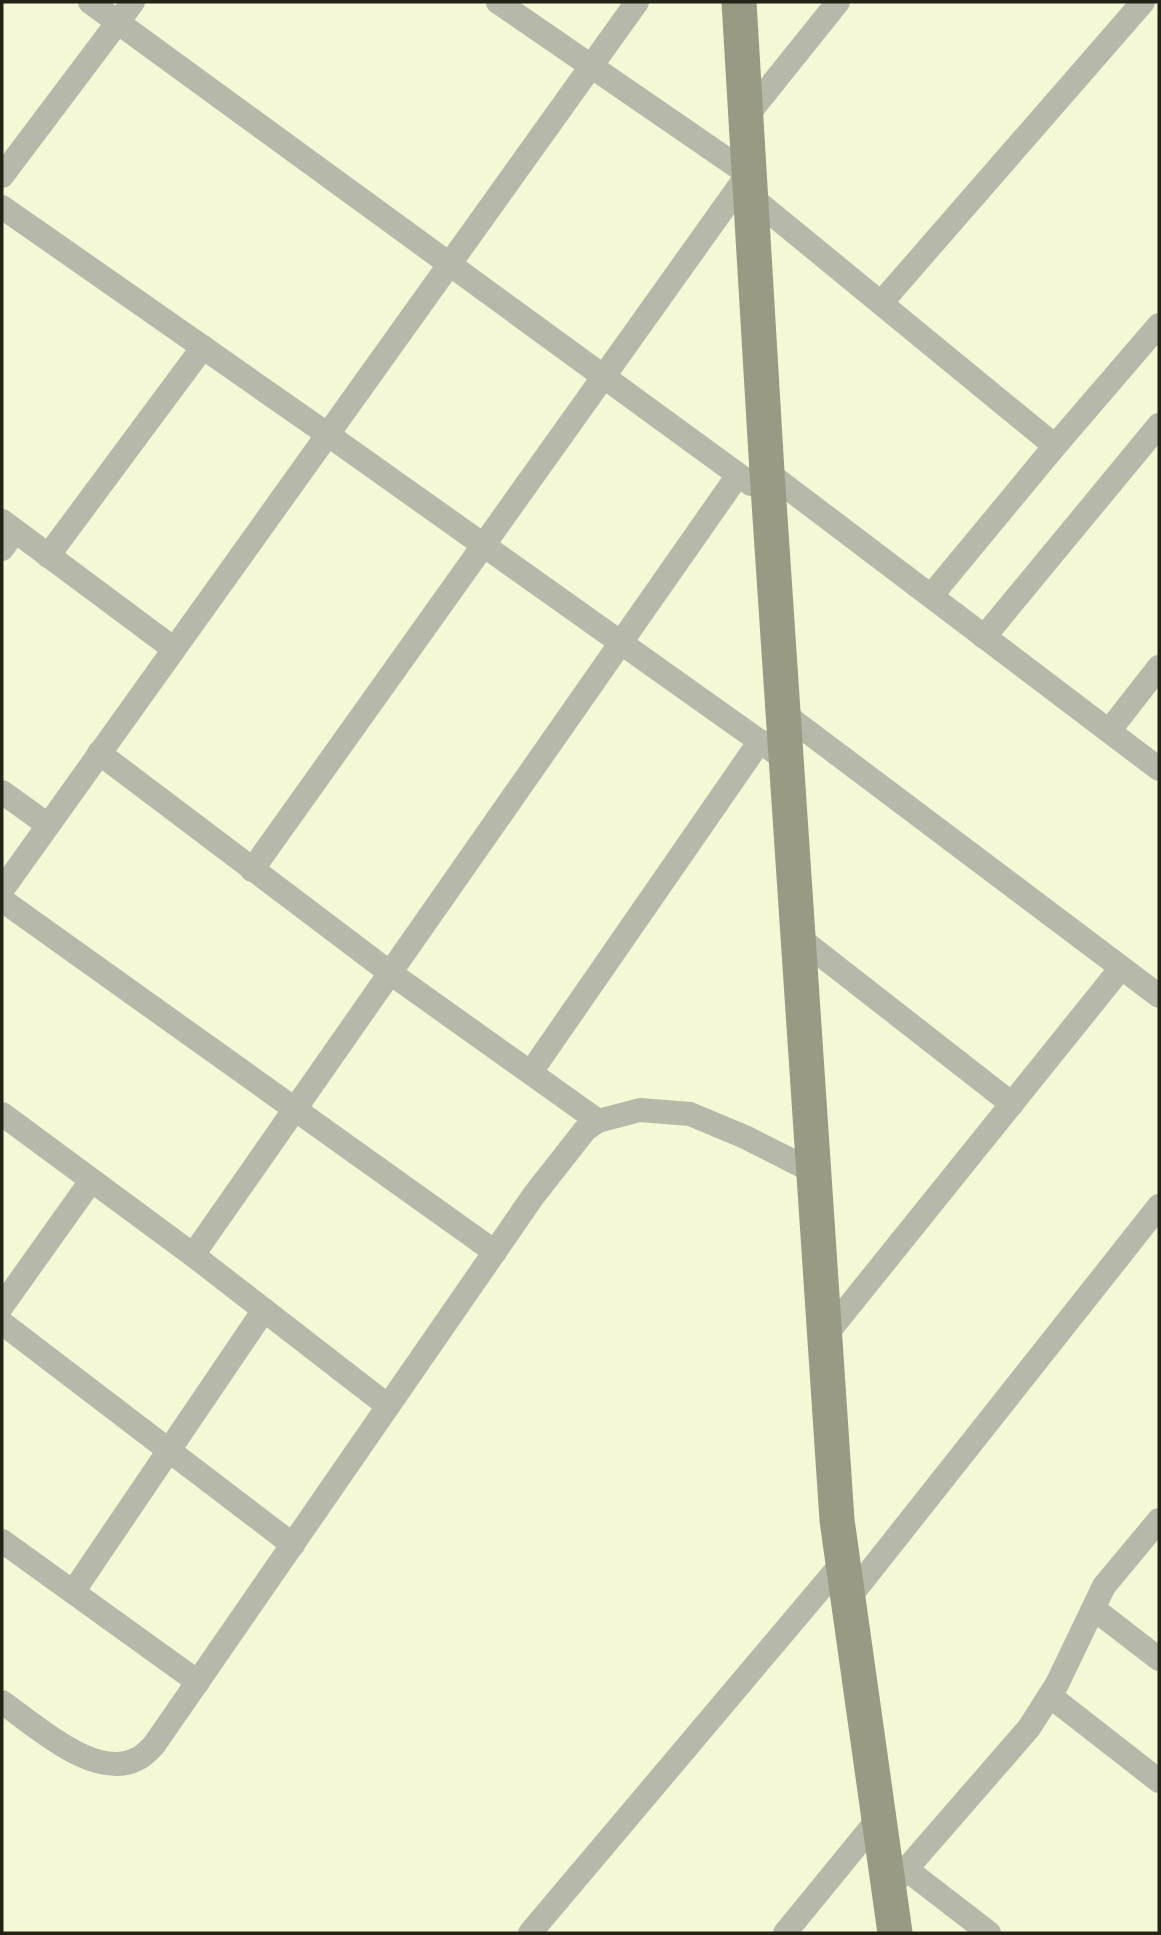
<svg xmlns="http://www.w3.org/2000/svg" width="1161" height="1935" viewBox="0 0 1161 1935" font-family="Figtree,sans-serif">
  <style>
    .lines { fill: none; stroke-linecap: round; stroke-linejoin: round }
    .minor { stroke: #b6b8a9; stroke-width: 24 }
    .secondary { stroke: #989a84; stroke-width: 35 }
  </style>
  <rect width="100%" height="100%" fill="#f5f8d5"/>
  <g class="lines">
    <!-- minor -->
    <g class="minor">
      <polyline points="90,2 751,484"/>
      <polyline points="745,118 838,2"/>
      <polyline points="2,176 133,2"/>
      <polyline points="749,195 1055,446"/>
      <polyline points="2,207 327,434 786,760"/>
      <polyline points="881,303 1143,2"/>
      <polyline points="767,472 1159,769"/>
      <polyline points="2,521 174,649"/>
      <polyline points="2,549 15,531"/>
      <polyline points="48,556 203,347"/>
      <polyline points="931,596 1055,446 1159,325"/>
      <polyline points="984,637 1159,425"/>
      <polyline points="783,713 1159,996"/>
      <polyline points="1109,731 1159,667"/>
      <polyline points="99,753 389,972 598,1121"/>
      <polyline points="2,792 48,825"/>
      <polyline points="252,870 748,174 498,2"/>
      <polyline points="2,890 637,2"/>
      <polyline points="2,900 495,1252"/>
      <polyline points="798,937 1012,1104"/>
      <polyline points="531,1072 760,741"/>
      <polyline points="2,1114 193,1255 388,1406"/>
      <polyline points="193,1255 738,475"/>
      <polyline points="2,1306 91,1181"/>
      <polyline points="2,1323 293,1545"/>
      <polyline points="825,1336 1121,968"/>
      <polyline points="2,1541 198,1682"/>
      <polyline points="73,1592 264,1310"/>
      <polyline points="848,1599 1159,1206"/>
      <polyline points="1094,1609 1159,1659"/>
      <polyline points="1050,1696 1159,1781"/>
      <path d="M 2,1702 C 35,1725 95,1781 137,1759 C 144,1756 149,1750 154,1745 L 534,1195 L 585,1130 L 598,1121 L 640,1110 L 690,1114 L 745,1137 L 814,1172"/>
      <polyline points="906,1869 989,1933"/>
      <polyline points="889,1889 1029,1728 1057,1684 1104,1586 1159,1520"/>
      <polyline points="530,1933 843,1562"/>
      <polyline points="785,1933 879,1818"/>
    </g>
    <!-- secondary -->
    <polyline class="secondary" points="739,2 767,472 837,1520 895,1933"/>
  </g>
  <!-- border -->
  <rect width="1161" height="1935" fill="none" stroke="#232417" stroke-width="7"/>
</svg>
